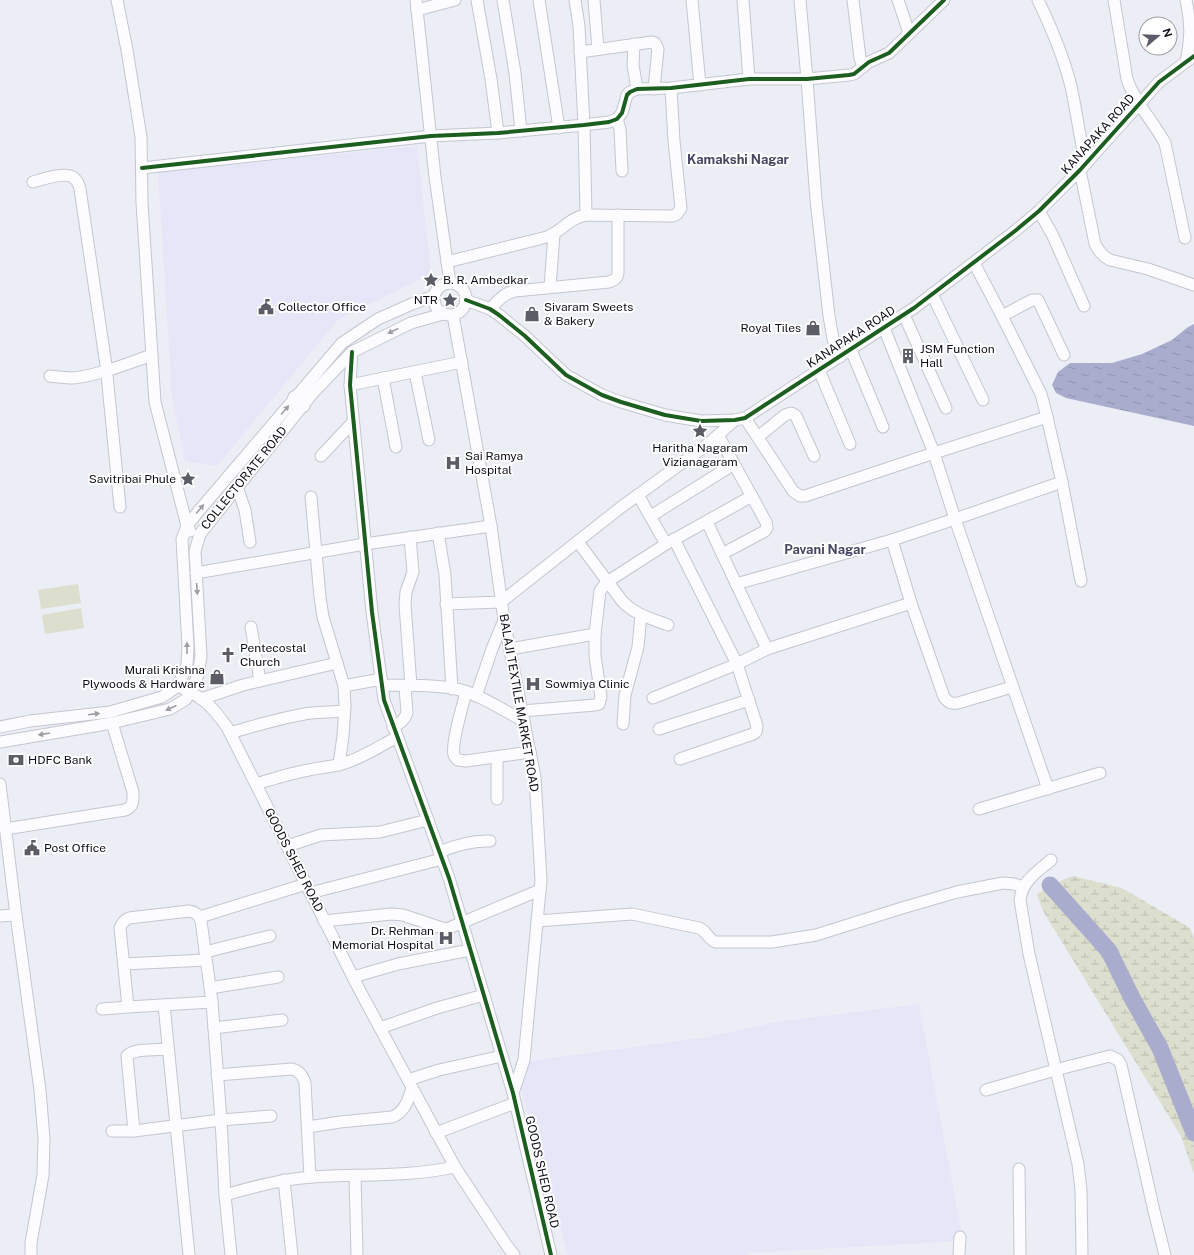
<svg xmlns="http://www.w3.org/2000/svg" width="1194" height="1255" viewBox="0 0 1194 1255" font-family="'Public Sans',sans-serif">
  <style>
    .built { fill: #e5e7f9 }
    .wetland { fill: url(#wetland-marsh) }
    .pitch { fill: #dcdece }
    .water { fill: url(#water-ripples) }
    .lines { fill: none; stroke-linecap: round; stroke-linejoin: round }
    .river { stroke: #a9accd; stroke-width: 17 }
    .minor-casing { stroke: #c4c6d0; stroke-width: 13 }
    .major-casing { stroke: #c4c6d0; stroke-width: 16 }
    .minor { stroke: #fcfcfe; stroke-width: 11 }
    .major { stroke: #fcfcfe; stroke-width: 14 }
    .cycleway-casing { stroke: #fff; stroke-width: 6 }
    .cycleway { stroke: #1b5e20; stroke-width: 4 }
    .oneway { fill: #9d9da3 }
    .labels { text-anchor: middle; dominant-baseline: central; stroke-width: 4; stroke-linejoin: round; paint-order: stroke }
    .street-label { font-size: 12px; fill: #0e0e1a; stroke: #fff }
    .poi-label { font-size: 12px; fill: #0e0e1a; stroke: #fff; text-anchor: start }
    .neighbourhood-label { font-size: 13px; font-weight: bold; fill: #444664; stroke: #fff }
  </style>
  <defs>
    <pattern id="wetland-marsh" width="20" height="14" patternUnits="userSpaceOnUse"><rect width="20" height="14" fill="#dcdece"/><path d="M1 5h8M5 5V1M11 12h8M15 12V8" fill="none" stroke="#bcbdb0"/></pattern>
    <pattern id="water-ripples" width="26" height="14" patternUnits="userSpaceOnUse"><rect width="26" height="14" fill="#a9accd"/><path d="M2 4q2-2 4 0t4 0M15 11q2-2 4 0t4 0" fill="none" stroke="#9093af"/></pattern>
  </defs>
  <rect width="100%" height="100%" fill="#eceef6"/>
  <!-- built -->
  <g class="built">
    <polygon points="417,146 431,274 338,320 217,466 185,461 172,397 158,172"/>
    <polygon points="919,1004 963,1241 747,1253 748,1255 568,1255 514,1063 708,1037 776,1022"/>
  </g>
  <!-- wetland -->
  <polygon class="wetland" points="1073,876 1122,888 1190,928 1194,939 1194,1174 1181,1136 1043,911 1037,895 1050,885"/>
  <!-- pitch -->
  <g class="pitch">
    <polygon points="78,584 81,603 41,609 38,590"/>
    <polygon points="81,608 84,628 45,634 42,615"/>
  </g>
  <!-- water -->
  <polygon class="water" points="1194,324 1194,426 1066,398 1056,393 1052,385 1058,372 1070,363 1112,363 1142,354 1172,340 1188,327"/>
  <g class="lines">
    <!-- river -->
    <polyline class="river" points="1050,885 1109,951 1132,998 1160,1048 1194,1133"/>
    <defs>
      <g id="minor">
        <polyline points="117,0 127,50 141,137 142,203 155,402 187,526 190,531"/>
        <polyline points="416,0 435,177 450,283"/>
        <polyline points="477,0 491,79 498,133"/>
        <polyline points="503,0 515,73 521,131"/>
        <polyline points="539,0 559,128"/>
        <polyline points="575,0 579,26 584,125 586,215"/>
        <polyline points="594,0 598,49"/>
        <polyline points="692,0 700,85"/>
        <polyline points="743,0 749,79"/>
        <polyline points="800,0 807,79 816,200 829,316 833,339 840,357"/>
        <polyline points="853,0 860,58 863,67"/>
        <polyline points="898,0 909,33"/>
        <path d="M 1038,0 C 1052,29 1065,59 1072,91 C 1077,115 1080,140 1086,164"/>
        <path d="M 1114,0 L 1127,79 C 1135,103 1153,121 1165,143 L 1185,238"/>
        <path d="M 1186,0 C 1191,25 1191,37 1186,62"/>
        <polyline points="417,10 455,0"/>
        <polyline points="634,44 633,65 637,89"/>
        <polyline points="580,52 652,42 655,43 658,49 654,89"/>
        <polyline points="617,119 620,129 622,171"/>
        <polyline points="142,168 431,136 498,133 584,125 609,122 617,119 622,113 627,95 630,92 637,89 671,88 749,79 807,79 849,75 854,74 869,62 889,53 944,0"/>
        <path d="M 1080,170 L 1095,244 C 1099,251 1102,256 1110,260 L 1148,269 L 1194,285"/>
        <path d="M 33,182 C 43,179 66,171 74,178 C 78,181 79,185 80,189 L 106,365 L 120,507"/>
        <polyline points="1039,211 1053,236 1084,306"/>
        <path d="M 447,262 L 547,237 C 562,231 569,218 586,215 L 673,216 L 677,214 L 681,208 L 674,141 L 671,88"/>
        <polyline points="974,263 1002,316 1041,394 1047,417 1062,482 1081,581"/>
        <circle cx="450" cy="299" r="16"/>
        <polyline points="550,287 554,234"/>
        <polyline points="932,294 983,400"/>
        <polyline points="466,300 490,309 499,315 525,336 566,375 602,395 621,402 665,415 701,421 735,420 745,418 914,308 1015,231 1039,211 1080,170 1159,82 1194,56"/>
        <path d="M 490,309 C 498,301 504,293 515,291 L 609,282 C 614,280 617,279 618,273 L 618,215"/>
        <polyline points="453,315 491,526 504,620 535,777 541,880 524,1060 513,1093"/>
        <polyline points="904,315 946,408"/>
        <polyline points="1002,316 1032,300 1038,300 1064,355"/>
        <polyline points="884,328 934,453 955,519 1048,789"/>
        <polyline points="851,350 883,427"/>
        <polyline points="352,352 350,385 372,612 384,700 449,878 513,1093 551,1255"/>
        <polyline points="819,370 850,444"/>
        <polyline points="415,372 429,440"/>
        <path d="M 50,376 C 58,377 65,378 73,378 C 100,375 126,364 152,355"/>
        <polyline points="383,378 396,447"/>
        <polyline points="350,385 462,362"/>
        <polyline points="745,418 793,491 800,496 805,496 934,453 1047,417"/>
        <polyline points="718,435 766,522 767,528 765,531 722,554"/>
        <path d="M 758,437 L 785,415 C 790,413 792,412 796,416 L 814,456"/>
        <polyline points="321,456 353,422"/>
        <polyline points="237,487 245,510 250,542"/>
        <polyline points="638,495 666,544"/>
        <polyline points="311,497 320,597 323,617 344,686 345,706 343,736 339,765"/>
        <polyline points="651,516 734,464"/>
        <polyline points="707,522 767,649"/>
        <polyline points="438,533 445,575 452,689"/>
        <polyline points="410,537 413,572 406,592 405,605 411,686"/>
        <polyline points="674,539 737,664 757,726 756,732 753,734 680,759"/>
        <path d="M 892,540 L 911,603 L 944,697 C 949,703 951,704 958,703 L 1012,687"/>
        <path d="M 578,542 L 622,601 C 635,615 650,618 668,625"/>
        <polyline points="196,573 365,544 491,526"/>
        <polyline points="736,584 892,540 955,519 1062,482"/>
        <polyline points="446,604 501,602 620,508 708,444 735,420"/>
        <polyline points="251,627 260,681"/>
        <polyline points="510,649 595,634"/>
        <path d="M 382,685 C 406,686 432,684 456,689 C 478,693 504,711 524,721"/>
        <polyline points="344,686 381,679"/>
        <path d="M 184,689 C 206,699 213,708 227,727 L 359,989 L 380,1028 L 455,1167 L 507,1246 L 514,1255"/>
        <path d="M 466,692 C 463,705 451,743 454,755 C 455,758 456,758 458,760 L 466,761 L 530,752"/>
        <polyline points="476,696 492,649 504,620"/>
        <polyline points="653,698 737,664 767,649 911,603"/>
        <polyline points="201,699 243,685 337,663"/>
        <polyline points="522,711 595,705 599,704 601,697 595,656 595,634 600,591 607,582 666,544 752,496"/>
        <polyline points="623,724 625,695 638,647 641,615"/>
        <polyline points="0,727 30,721 110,712 162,697 178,686 187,665 188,646 182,539 187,526 197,513 342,343 378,319 412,304 434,296"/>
        <path d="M 393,727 C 400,723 404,721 407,713 L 405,686"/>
        <polyline points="659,729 749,700"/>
        <path d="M 230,733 C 257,725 283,717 311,713 C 322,712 333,712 344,711"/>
        <polyline points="0,742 112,723 170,709 185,700 191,692 198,675 201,656 195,551 200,534 312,394 352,352 411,323 443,314"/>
        <polyline points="497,757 497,799"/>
        <polyline points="0,784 16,915 40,1090 44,1139 43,1175 31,1243 31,1255"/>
        <path d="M 256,784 C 273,779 291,773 309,770 C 321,767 333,767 345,763 C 364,757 380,746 397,737"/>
        <polyline points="979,809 1100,773"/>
        <path d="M 5,829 L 125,810 C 134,807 133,800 133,792 L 112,723"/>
        <polyline points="287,846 321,835 380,832 428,820"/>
        <path d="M 439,852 C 456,845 472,840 490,841"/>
        <path d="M 1051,860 C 1037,872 1022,881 1020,900 L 1029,954 L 1078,1164 L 1081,1190 L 1082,1255"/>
        <polyline points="310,893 442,859"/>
        <polyline points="0,916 16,915"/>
        <polyline points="200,917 306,884"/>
        <polyline points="324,921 391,914 403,915 445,929 449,928 540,890"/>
        <path d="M 537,921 L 632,914 L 699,928 C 707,931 708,940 716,942 L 772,942 L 816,935 L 902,908 L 957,892 L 1003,883 L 1014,884 L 1023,887"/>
        <polyline points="205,952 270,936"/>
        <polyline points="124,964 206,960"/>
        <polyline points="353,977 398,964 470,950"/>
        <polyline points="210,988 278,977"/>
        <polyline points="164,1005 189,1255"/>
        <path d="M 128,1007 L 120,928 C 122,923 124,920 129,918 L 189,911 C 196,912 199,915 201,921 L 212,1002 L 221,1120 L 225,1195 L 231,1255"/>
        <polyline points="102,1009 128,1007 212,1002"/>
        <polyline points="214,1028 282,1020"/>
        <polyline points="380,1028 437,1008 484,995"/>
        <path d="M 217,1075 L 292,1069 C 300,1071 303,1076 305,1083 L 310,1177"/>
        <polyline points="408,1080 439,1070 502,1056"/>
        <polyline points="986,1090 1055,1070 1110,1056 1118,1060 1121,1065 1154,1211 1165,1255"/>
        <path d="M 308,1127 L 340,1122 L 392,1117 C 405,1112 408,1100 412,1088"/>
        <polyline points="112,1131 134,1131 221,1120 271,1116"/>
        <path d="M 134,1131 L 127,1056 C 133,1048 158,1050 168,1049"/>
        <polyline points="436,1133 515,1103"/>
        <polyline points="1019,1169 1020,1255"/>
        <polyline points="355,1175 357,1255"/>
        <polyline points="284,1180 292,1255"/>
        <path d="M 225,1195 C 253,1187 282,1179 312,1177 C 359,1174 408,1177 455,1167"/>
        <polyline points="959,1255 960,1237"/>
      </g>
      <polyline id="major" points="295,398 303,405"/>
    </defs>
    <!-- minor casing -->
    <use href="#minor" class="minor-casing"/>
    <!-- major casing -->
    <use href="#major" class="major-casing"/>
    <!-- minor -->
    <use href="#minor" class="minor"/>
    <!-- major -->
    <use href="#major" class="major"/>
    <defs>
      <g id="cycleway">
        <polyline points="142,168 431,136 498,133 584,125 609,122 617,119 622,113 627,95 630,92 637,89 671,88 749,79 807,79 849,75 854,74 869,62 889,53 944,0"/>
        <polyline points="466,300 490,309 499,315 525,336 566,375 602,395 621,402 665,415 701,421 735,420 745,418 914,308 1015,231 1039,211 1080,170 1159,82 1194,56"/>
        <polyline points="352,352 350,385 372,612 384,700 449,878 513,1093 551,1255"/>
      </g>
    </defs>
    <!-- cycleway casing -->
    <use href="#cycleway" class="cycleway-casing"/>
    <!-- cycleway -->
    <use href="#cycleway" class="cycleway"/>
  </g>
  <!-- one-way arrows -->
  <defs><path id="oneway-solid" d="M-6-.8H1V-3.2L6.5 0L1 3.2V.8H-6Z"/></defs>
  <g class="oneway">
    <use href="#oneway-solid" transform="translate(393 331) rotate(154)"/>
    <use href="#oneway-solid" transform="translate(285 410) rotate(-49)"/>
    <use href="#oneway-solid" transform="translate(200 509) rotate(-50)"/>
    <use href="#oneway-solid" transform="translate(197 589) rotate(86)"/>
    <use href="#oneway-solid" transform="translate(187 648) rotate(-89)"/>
    <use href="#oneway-solid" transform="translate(171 708) rotate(155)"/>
    <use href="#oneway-solid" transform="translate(94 714) rotate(-7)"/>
    <use href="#oneway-solid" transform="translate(44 734) rotate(171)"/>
  </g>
  <!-- icons -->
  <defs>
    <symbol id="sight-bare" viewBox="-9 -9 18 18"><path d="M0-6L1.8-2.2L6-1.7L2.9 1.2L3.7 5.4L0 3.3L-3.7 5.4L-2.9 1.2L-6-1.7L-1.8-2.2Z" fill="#5c5c67" stroke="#fff" stroke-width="2.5" paint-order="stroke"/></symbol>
    <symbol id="civic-bare" viewBox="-9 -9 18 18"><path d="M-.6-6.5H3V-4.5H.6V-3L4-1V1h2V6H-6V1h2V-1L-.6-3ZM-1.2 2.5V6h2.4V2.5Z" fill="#5c5c67" stroke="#fff" stroke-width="2.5" paint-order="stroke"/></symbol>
    <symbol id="shop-bare" viewBox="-9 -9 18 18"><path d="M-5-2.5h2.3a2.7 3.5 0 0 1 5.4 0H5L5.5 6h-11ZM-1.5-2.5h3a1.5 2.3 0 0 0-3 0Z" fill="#5c5c67" stroke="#fff" stroke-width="2.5" paint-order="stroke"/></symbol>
    <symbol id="building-bare" viewBox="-9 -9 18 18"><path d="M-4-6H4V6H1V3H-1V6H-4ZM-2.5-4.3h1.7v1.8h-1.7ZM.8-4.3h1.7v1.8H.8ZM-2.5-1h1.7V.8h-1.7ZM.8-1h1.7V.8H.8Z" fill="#5c5c67" stroke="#fff" stroke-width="2.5" paint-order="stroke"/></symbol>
    <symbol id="hospital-bare" viewBox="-9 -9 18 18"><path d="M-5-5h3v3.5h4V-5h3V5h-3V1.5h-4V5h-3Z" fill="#5c5c67" stroke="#fff" stroke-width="2.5" paint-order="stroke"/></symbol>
    <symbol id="church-bare" viewBox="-9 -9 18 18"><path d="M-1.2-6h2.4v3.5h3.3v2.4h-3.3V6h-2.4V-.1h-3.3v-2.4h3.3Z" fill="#5c5c67" stroke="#fff" stroke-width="2.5" paint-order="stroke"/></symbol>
    <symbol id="bank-bare" viewBox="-9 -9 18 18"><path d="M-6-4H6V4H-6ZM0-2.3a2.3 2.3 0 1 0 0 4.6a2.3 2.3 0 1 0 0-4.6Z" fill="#5c5c67" stroke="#fff" stroke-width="2.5" paint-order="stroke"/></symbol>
  </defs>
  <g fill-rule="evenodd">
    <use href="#sight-bare" x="420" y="269" width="22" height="22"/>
    <use href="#sight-bare" x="439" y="289" width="22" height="22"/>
    <use href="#civic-bare" x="255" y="296" width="22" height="22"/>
    <use href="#shop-bare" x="521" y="303" width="22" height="22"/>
    <use href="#shop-bare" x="802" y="317" width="22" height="22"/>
    <use href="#building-bare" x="897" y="345" width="22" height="22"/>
    <use href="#sight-bare" x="689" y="420" width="22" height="22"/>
    <use href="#hospital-bare" x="442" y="452" width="22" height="22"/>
    <use href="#sight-bare" x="177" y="468" width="22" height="22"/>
    <use href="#church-bare" x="217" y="644" width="22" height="22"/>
    <use href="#shop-bare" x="206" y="666" width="22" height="22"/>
    <use href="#hospital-bare" x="522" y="673" width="22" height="22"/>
    <use href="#bank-bare" x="5" y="749" width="22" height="22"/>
    <use href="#civic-bare" x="21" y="837" width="22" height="22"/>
    <use href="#hospital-bare" x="435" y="927" width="22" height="22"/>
  </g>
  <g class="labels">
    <!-- street labels -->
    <g class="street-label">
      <text transform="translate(1098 134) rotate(-48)">KANAPAKA ROAD</text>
      <text transform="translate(851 337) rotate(-33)">KANAPAKA ROAD</text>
      <text transform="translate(244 478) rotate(-51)">COLLECTORATE ROAD</text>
      <text transform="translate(519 703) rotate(80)">BALAJI TEXTILE MARKET ROAD</text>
      <text transform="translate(294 860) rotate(63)">GOODS SHED ROAD</text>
      <text transform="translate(542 1172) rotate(77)">GOODS SHED ROAD</text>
    </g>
    <!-- poi labels -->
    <g class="poi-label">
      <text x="443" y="280">B. R. Ambedkar</text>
      <text x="438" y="300" text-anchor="end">NTR</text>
      <text x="278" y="307">Collector Office</text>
      <text x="544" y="307">Sivaram Sweets<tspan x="544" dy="14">&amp; Bakery</tspan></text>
      <text x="801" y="328" text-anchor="end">Royal Tiles</text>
      <text x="920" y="349">JSM Function<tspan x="920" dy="14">Hall</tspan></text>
      <text x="700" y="448" text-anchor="middle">Haritha Nagaram<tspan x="700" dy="14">Vizianagaram</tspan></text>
      <text x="465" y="456">Sai Ramya<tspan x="465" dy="14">Hospital</tspan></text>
      <text x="176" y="479" text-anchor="end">Savitribai Phule</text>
      <text x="240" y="648">Pentecostal<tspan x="240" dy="14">Church</tspan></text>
      <text x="205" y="670" text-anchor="end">Murali Krishna<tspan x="205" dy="14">Plywoods &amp; Hardware</tspan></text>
      <text x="545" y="684">Sowmiya Clinic</text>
      <text x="28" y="760">HDFC Bank</text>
      <text x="44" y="848">Post Office</text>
      <text x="434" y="931" text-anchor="end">Dr. Rehman<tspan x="434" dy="14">Memorial Hospital</tspan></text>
    </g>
    <!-- neighbourhood labels -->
    <g class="neighbourhood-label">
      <text x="738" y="159">Kamakshi Nagar</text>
      <text x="825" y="549">Pavani Nagar</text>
    </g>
  </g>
  <!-- north arrow -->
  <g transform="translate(1158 36) rotate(71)"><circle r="19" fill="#ffffff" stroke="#9f9fa3"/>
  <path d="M0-3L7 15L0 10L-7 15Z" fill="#5c5c67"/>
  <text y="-6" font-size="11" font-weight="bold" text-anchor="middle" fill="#0e0e1a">N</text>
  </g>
</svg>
